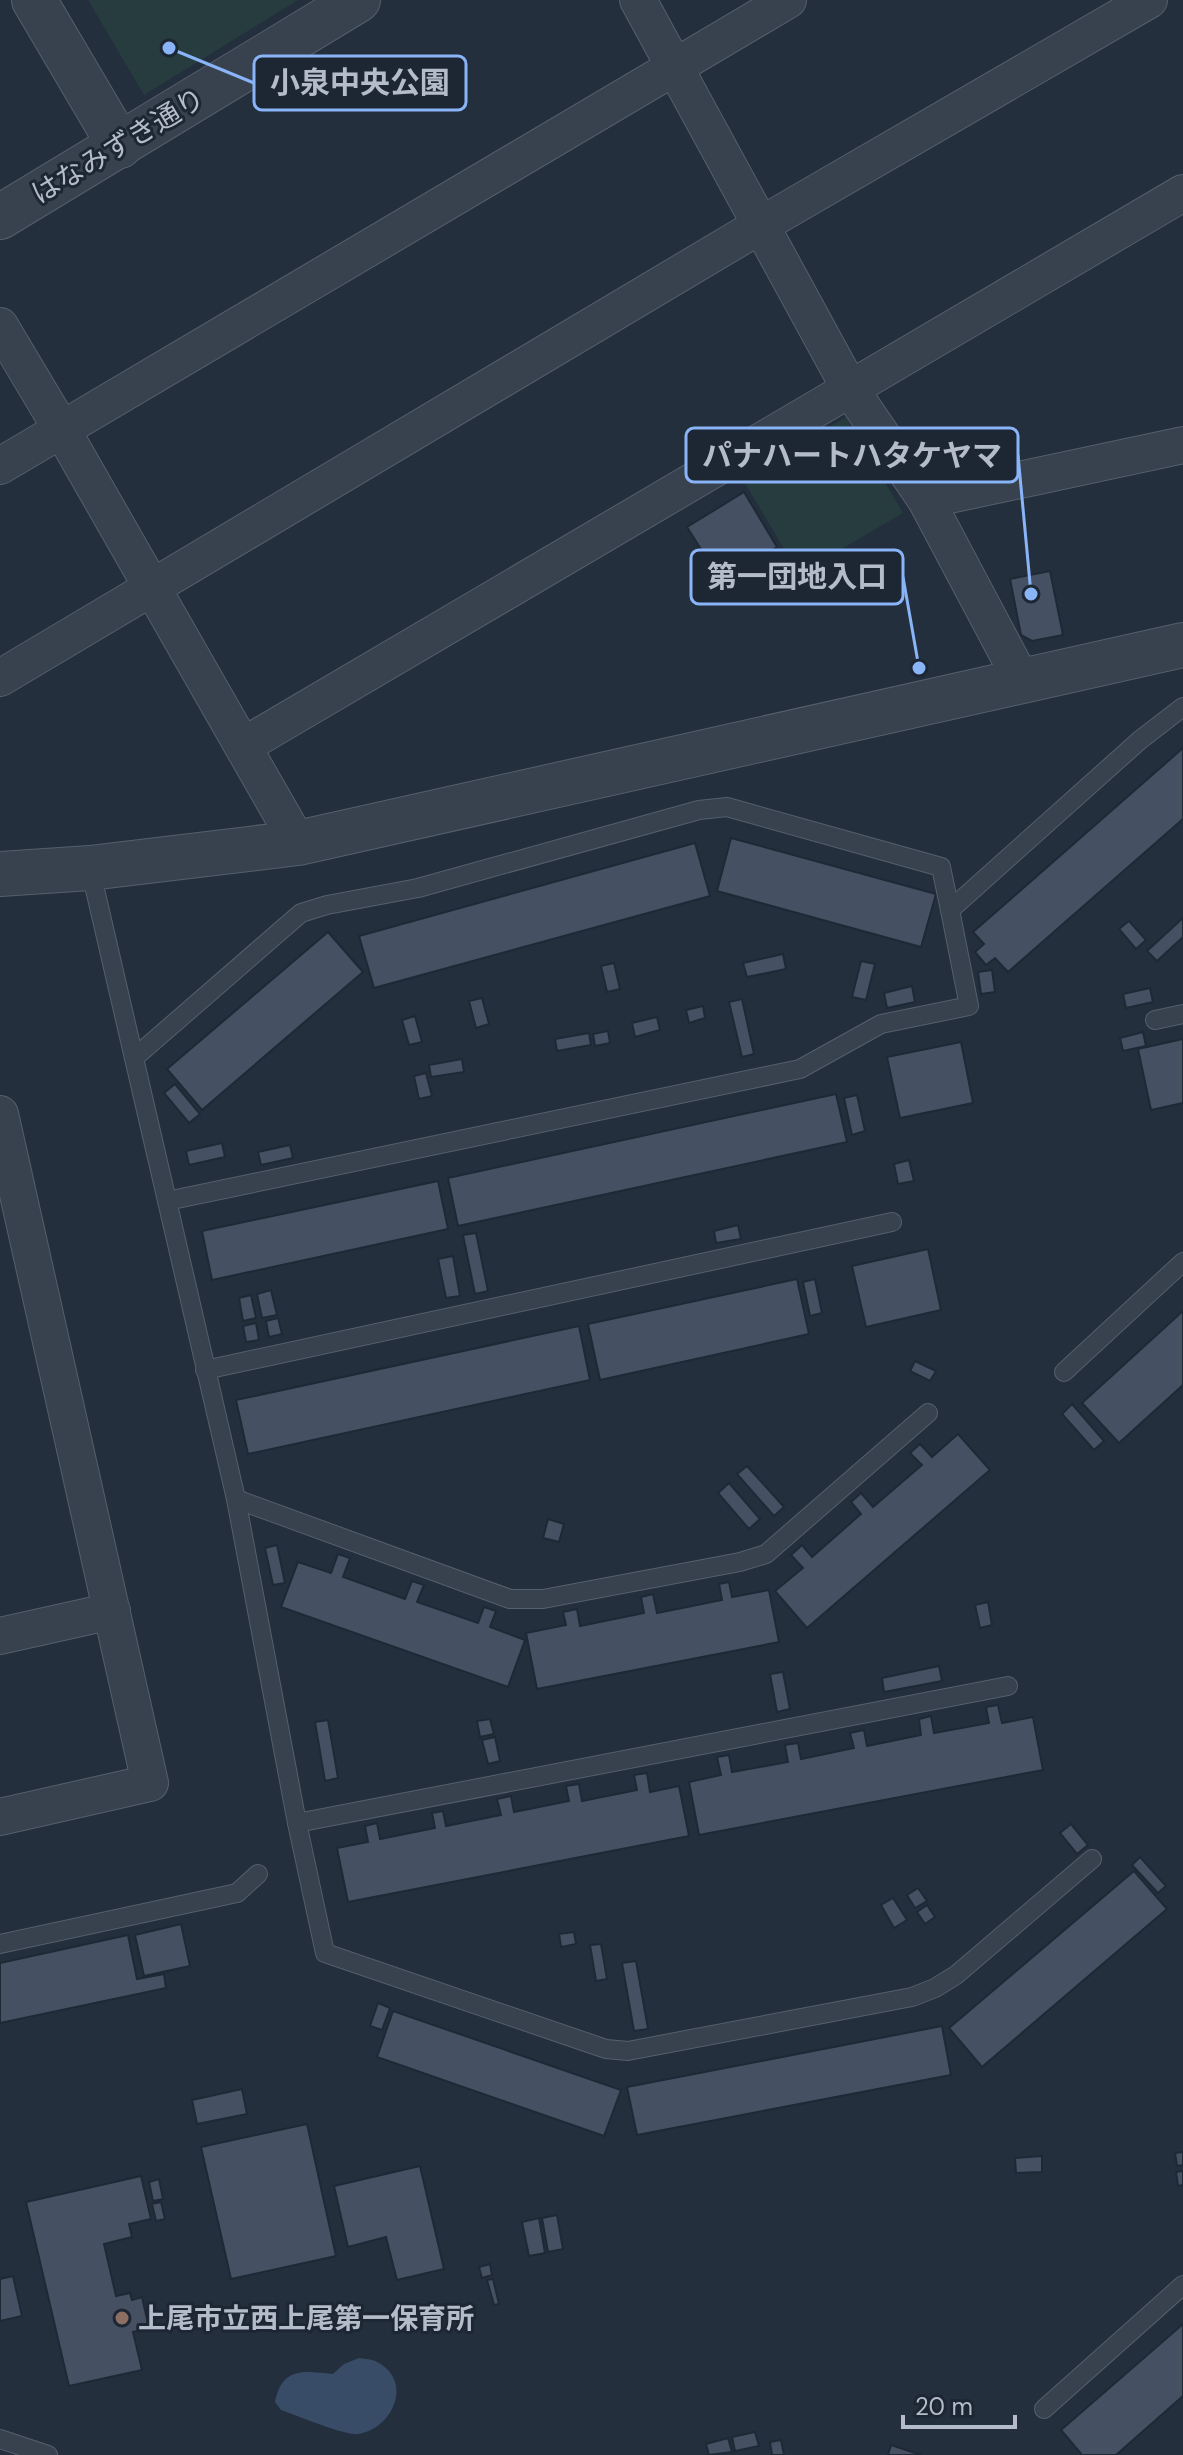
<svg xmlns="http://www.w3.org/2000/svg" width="1183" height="2455" viewBox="0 0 1183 2455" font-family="'DM Sans','Noto Sans JP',sans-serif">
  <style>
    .green { fill: #263c3f }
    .water { fill: #394c67 }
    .building { fill: #455162; stroke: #1f2835; stroke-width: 2 }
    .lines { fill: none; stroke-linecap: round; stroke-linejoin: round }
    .service-casing { stroke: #565f6c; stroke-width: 20 }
    .minor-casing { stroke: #565f6c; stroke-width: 38 }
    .tertiary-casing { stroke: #565f6c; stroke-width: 46 }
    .service { stroke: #38414e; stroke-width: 18 }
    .minor { stroke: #38414e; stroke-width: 36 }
    .tertiary { stroke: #38414e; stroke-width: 44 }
    .education-dot { fill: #8d6e63; stroke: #1d2633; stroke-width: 3 }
    .labels { text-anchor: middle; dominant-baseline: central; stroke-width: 6; stroke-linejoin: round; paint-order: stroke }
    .street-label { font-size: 28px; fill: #b4bcc9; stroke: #1d2633 }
    .poi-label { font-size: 28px; font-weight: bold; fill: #b4bcc9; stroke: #1d2633; text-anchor: start }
    .leader { fill: none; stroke: #8ab4f8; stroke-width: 3 }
    .callout-dot { fill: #8ab4f8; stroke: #1d2633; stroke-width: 3 }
    .callout { fill: #1d2633; stroke: #8ab4f8; stroke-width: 3 }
    .callout-label { font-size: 30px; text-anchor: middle; font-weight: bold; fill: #b4bcc9 }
  </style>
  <rect width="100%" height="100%" fill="#242f3e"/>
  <!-- green -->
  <g class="green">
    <polygon points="88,0 298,0 144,95"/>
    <polygon points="846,417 903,513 799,574 742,478"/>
  </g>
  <!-- water -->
  <path class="water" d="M 359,2358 C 364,2359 373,2359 377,2362 C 414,2381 393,2429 358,2434 C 345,2436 296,2415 281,2410 L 275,2402 C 282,2366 305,2371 333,2374 L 344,2364 Z"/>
  <!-- building -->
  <g class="building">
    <polygon points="744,492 777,547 721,581 687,527"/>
    <polygon points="1050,571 1063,635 1032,641 1021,635 1010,579"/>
    <polygon points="1183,748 1183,819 1008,972 995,958 986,965 975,952 984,944 973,932"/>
    <polygon points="731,838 936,894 921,947 717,891"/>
    <polygon points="695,843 710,896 374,988 359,936"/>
    <polygon points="1183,918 1183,937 1157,961 1147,951"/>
    <polygon points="1129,921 1146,940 1136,949 1119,929"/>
    <polygon points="328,932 363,972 202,1110 167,1069"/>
    <polygon points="783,954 786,969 747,977 743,963"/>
    <polygon points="861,961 875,964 866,1000 852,997"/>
    <polygon points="614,963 620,989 607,992 601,966"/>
    <polygon points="992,970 995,992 981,994 978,972"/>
    <polygon points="912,986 915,1002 887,1008 884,993"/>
    <polygon points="1150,988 1153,1002 1126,1008 1123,994"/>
    <polygon points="482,998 489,1024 476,1028 469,1001"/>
    <polygon points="742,999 754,1054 742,1057 729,1002"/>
    <polygon points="703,1006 705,1018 689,1023 686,1010"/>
    <polygon points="415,1016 422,1042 409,1045 402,1020"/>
    <polygon points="657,1017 660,1030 635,1037 632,1023"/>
    <polygon points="608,1031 610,1043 595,1046 593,1034"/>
    <polygon points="1143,1032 1146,1046 1123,1051 1120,1038"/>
    <polygon points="589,1033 591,1045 557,1051 555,1039"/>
    <polygon points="1183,1039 1183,1103 1151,1110 1138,1049"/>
    <polygon points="961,1042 973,1103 900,1118 887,1057"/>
    <polygon points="462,1059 464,1072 431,1077 429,1065"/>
    <polygon points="426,1073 432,1096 419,1099 414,1076"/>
    <polygon points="175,1084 200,1114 189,1123 164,1093"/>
    <polygon points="836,1094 847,1142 458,1226 448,1178"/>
    <polygon points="857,1095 865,1131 852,1135 844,1098"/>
    <polygon points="222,1143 225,1157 189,1165 186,1151"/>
    <polygon points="290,1145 293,1158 261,1165 258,1152"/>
    <polygon points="909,1160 914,1181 898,1184 894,1164"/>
    <polygon points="438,1181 448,1229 212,1280 202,1231"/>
    <polygon points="738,1225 741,1239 716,1243 714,1231"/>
    <polygon points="476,1233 488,1291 475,1294 463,1235"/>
    <polygon points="928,1249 941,1310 866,1327 852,1266"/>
    <polygon points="453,1256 460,1296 446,1298 438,1259"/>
    <polygon points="797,1279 809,1334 600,1380 588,1324"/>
    <polygon points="815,1279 822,1313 810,1316 803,1282"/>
    <polygon points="271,1290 277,1315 262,1318 257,1294"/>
    <polygon points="251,1295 256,1318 243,1321 239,1298"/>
    <polygon points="1183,1311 1183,1385 1119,1443 1082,1403"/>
    <polygon points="278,1318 282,1334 269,1337 266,1321"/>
    <polygon points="256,1323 259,1340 246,1342 243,1326"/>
    <polygon points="579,1326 590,1380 248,1454 236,1400"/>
    <polygon points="915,1361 936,1371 930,1381 910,1371"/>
    <polygon points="1072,1404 1104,1441 1094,1450 1062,1414"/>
    <polygon points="958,1434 990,1470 807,1628 775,1591 803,1568 791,1555 802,1545 812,1557 861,1514 851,1502 861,1493 873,1507 922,1465 910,1453 920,1444 932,1457"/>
    <polygon points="747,1466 784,1507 774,1516 737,1474"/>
    <polygon points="729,1483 760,1519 749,1529 718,1493"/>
    <polygon points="548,1519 564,1524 559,1542 543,1538"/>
    <polygon points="277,1545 285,1583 273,1585 265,1548"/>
    <polygon points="338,1554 350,1558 343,1577 405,1599 412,1581 424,1585 417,1602 478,1623 484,1607 496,1611 490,1627 525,1640 508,1687 281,1607 298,1562 331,1573"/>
    <polygon points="729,1582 732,1597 769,1590 779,1642 537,1689 526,1633 566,1625 563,1612 577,1609 580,1626 644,1613 641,1597 653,1594 657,1613 722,1600 719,1584"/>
    <polygon points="988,1602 992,1625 980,1628 975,1605"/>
    <polygon points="939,1666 942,1681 884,1692 882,1678"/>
    <polygon points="783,1672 790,1709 777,1712 770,1674"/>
    <polygon points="998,1705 1002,1723 1033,1717 1043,1770 699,1835 689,1782 721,1775 717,1757 729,1755 732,1772 788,1762 785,1745 798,1743 801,1759 854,1748 850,1733 864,1730 867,1746 921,1735 919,1719 931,1716 934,1733 989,1723 986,1707"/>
    <polygon points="490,1719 494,1734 480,1737 477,1721"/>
    <polygon points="328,1720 338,1778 325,1781 315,1722"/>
    <polygon points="495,1737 500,1761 488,1764 482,1740"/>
    <polygon points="647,1773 650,1792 679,1786 689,1836 348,1902 337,1848 368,1842 365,1826 377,1823 380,1839 435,1828 432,1813 443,1811 446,1826 501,1815 497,1799 511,1796 514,1812 569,1801 566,1786 579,1784 582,1801 637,1790 634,1775"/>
    <polygon points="1071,1824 1088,1845 1077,1854 1060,1833"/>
    <polygon points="1140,1857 1166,1886 1158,1893 1132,1865"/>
    <polygon points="1134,1871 1167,1909 982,2067 949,2028"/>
    <polygon points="918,1888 927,1901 915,1908 907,1895"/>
    <polygon points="893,1898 907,1920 894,1928 881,1905"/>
    <polygon points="927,1905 935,1917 925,1924 917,1912"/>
    <polygon points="181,1924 190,1966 144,1976 135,1935"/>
    <polygon points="574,1932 576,1944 561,1947 559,1934"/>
    <polygon points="128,1935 137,1979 164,1974 166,1988 0,2023 0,1963"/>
    <polygon points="601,1944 607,1979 596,1981 590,1945"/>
    <polygon points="636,1961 648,2029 634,2031 622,1963"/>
    <polygon points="378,2003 390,2008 382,2030 370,2026"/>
    <polygon points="393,2011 621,2090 604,2136 377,2057"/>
    <polygon points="942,2026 951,2075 637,2135 627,2087"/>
    <polygon points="242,2089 247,2114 197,2124 192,2100"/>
    <polygon points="307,2124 336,2256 231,2279 201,2147"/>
    <polygon points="1183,2152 1183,2165 1177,2166 1175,2153"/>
    <polygon points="1042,2156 1042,2172 1016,2173 1015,2158"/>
    <polygon points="420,2166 444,2269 397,2280 386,2237 348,2247 334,2186"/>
    <polygon points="1183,2171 1183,2185 1178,2186 1176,2172"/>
    <polygon points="141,2176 151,2219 129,2224 132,2237 104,2244 116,2296 130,2293 132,2300 142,2297 149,2328 133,2332 142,2370 69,2386 26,2202"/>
    <polygon points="159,2179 163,2199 153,2201 149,2182"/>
    <polygon points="161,2202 165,2219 156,2221 152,2204"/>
    <polygon points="557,2215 563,2249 548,2252 542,2218"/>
    <polygon points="539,2218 545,2253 529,2256 522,2222"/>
    <polygon points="490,2264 492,2275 482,2278 479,2267"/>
    <polygon points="13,2276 22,2316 0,2321 0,2279"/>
    <polygon points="493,2279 499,2304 494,2305 487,2280"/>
    <polygon points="1183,2324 1183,2396 1116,2455 1082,2455 1061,2430"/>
    <polygon points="755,2432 759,2446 735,2451 732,2437"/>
    <polygon points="728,2438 732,2452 709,2455 706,2444"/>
    <polygon points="781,2440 784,2455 772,2455 770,2442"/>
    <polygon points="891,2445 921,2455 888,2455"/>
  </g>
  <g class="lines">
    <defs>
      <g id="service">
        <polyline points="90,868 236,1499 297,1823 325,1953 606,2049 628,2051 912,1997 935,1988 956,1975 1092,1859"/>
        <polyline points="1155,1020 1183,1014"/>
        <polyline points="134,1058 301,913 327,905 418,888 699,810 727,807 941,867 950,910"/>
        <polyline points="167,1201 800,1069 881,1024 969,1006 950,910 1140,740 1183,707"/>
        <polyline points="205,1370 892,1222"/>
        <polyline points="1064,1372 1183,1262"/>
        <polyline points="236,1499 510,1599 543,1599 740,1562 766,1554 928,1413"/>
        <polyline points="297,1823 1008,1686"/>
        <polyline points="0,1944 237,1893 258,1874"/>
        <polyline points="1044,2409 1183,2285"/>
        <polyline points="0,2439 48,2455"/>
      </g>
      <g id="minor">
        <polyline points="638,0 850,389 926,500 1022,681"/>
        <polyline points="0,326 62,430 298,843"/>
        <polyline points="0,466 788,0"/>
        <polyline points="926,500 1183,445"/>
        <polyline points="0,678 761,225 1149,0"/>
        <polyline points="243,746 1183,193"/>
        <polyline points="0,1114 150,1783 0,1817"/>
        <polyline points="0,1636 112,1611"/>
      </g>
      <g id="tertiary">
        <polyline points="34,0 120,146"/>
        <polyline points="0,217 358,0"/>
        <polyline points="0,874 90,868 298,843 1183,645"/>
      </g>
    </defs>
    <!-- service casing -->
    <use href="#service" class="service-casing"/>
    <!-- minor casing -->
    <use href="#minor" class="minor-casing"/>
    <!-- tertiary casing -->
    <use href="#tertiary" class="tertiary-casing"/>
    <!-- service -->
    <use href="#service" class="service"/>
    <!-- minor -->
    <use href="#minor" class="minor"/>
    <!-- tertiary -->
    <use href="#tertiary" class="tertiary"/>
  </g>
  <!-- markers -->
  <circle class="education-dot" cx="122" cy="2318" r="8"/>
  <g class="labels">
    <!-- street labels -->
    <g class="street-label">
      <text transform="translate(118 146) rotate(-31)">はなみずき通り</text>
    </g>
    <!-- poi labels -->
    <g class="poi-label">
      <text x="138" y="2318">上尾市立西上尾第一保育所</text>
    </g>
  </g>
  <!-- callouts -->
  <path class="leader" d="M169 48L254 83M1031 594L1018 455M919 668L903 577"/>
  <g class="callout-dot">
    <circle cx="169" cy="48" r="8"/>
    <circle cx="1031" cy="594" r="8"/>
    <circle cx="919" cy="668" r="8"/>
  </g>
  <g class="callout">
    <rect x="254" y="56" width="212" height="54" rx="8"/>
    <rect x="686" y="428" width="332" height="54" rx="8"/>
    <rect x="691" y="550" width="212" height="54" rx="8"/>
  </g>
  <g class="callout-label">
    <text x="360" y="93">小泉中央公園</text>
    <text x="852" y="466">パナハートハタケヤマ</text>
    <text x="797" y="587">第一団地入口</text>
  </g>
  <!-- scale -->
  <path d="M903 2415v12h112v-12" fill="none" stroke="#b4bcc9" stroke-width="4"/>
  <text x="915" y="2415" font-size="24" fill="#b4bcc9" stroke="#1d2633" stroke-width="6" paint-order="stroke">20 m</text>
</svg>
